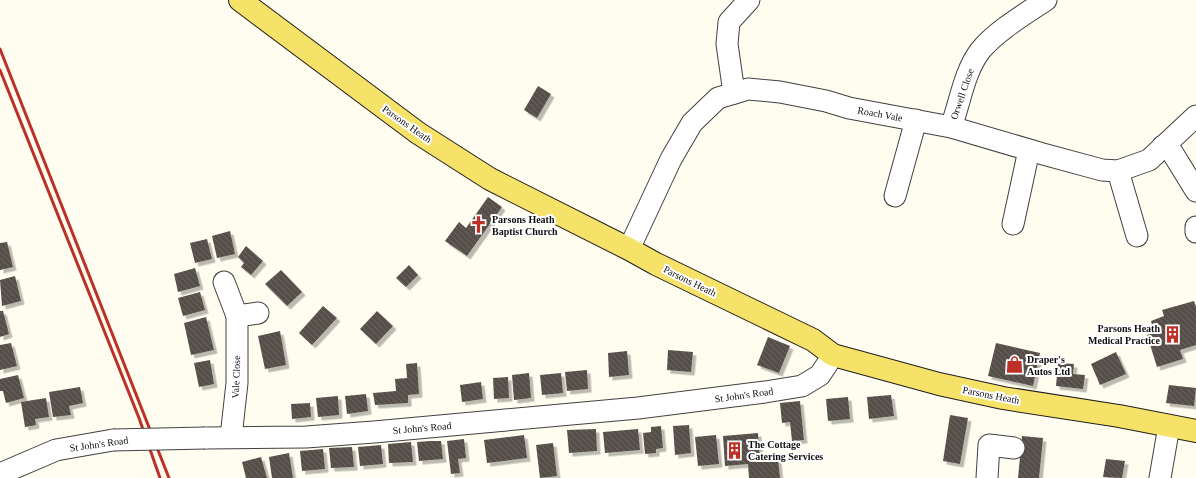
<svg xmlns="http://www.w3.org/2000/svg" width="1196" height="478" viewBox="0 0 1196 478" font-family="Georgia,serif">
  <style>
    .building { fill: url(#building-back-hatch); filter: url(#shadow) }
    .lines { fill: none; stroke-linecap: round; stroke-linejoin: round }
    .minor-casing { stroke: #414141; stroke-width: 23 }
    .major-casing { stroke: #1f1f1f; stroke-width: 24 }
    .minor { stroke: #fff; stroke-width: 21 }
    .major { stroke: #f6e268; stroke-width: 22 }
    .rail { stroke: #bc3028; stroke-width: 3 }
    .minor-bridge-casing { stroke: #414141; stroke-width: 23; stroke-linecap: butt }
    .minor-bridge { stroke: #fff; stroke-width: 21 }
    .labels { text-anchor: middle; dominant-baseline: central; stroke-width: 4; stroke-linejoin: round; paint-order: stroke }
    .street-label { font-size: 10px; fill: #0e0e0e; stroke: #fff }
    .poi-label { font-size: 10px; font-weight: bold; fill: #0e0e0e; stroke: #fff; text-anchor: start }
  </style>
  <defs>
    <pattern id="building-back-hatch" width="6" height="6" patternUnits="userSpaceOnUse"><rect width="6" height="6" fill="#57504a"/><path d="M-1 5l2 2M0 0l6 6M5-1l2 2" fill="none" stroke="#6a6560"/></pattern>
    <filter id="shadow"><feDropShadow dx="3.5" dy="3.5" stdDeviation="0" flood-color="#0004"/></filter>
  </defs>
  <rect width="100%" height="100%" fill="#fffdef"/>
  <!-- building -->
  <g class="building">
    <polygon points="538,86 551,94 537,118 524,110"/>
    <polygon points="488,197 502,207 467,256 445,241 459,222 466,228"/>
    <polygon points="230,231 235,254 217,258 212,236"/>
    <polygon points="207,239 212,259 195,263 190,243"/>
    <polygon points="7,242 13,267 0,270 0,243"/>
    <polygon points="246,246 263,261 251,275 241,267 244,263 238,257"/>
    <polygon points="409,265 418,275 406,287 396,278"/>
    <polygon points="195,268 200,286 178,292 174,274"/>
    <polygon points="281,270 302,292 287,306 265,284"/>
    <polygon points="15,276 21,301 2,306 0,280"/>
    <polygon points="200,292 205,310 183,316 178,298"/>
    <polygon points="1194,301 1196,307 1196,345 1180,350 1183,359 1157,367 1147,335 1154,333 1151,321 1164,316 1162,310"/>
    <polygon points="323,306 337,318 312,345 299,333"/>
    <polygon points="0,311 3,311 9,334 0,337"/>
    <polygon points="377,311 393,326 376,344 360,329"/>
    <polygon points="206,317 214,350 191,355 184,323"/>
    <polygon points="280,331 286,365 265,369 258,336"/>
    <polygon points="768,337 790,346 779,373 757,365"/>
    <polygon points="11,343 17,366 0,370 0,345"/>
    <polygon points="996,343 1040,353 1033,386 988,376"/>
    <polygon points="668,350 693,352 691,372 667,370"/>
    <polygon points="627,351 629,375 609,377 608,353"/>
    <polygon points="1116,352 1126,374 1100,385 1091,364"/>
    <polygon points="210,360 214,384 199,387 194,363"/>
    <polygon points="417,363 419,394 408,395 408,403 375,405 373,393 396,391 395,379 407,378 406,364"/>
    <polygon points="1058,363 1074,364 1073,374 1085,375 1083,389 1056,386"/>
    <polygon points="587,370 588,389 567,391 565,372"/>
    <polygon points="529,373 531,398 514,400 512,375"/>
    <polygon points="561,373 563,393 542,395 540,375"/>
    <polygon points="18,375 24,398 6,403 3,391 0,391 0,379"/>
    <polygon points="508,377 509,398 494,399 493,378"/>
    <polygon points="481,382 483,399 462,402 460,385"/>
    <polygon points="1169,385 1196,388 1194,406 1166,403"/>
    <polygon points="80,387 83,403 69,406 71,415 53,417 49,392"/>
    <polygon points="366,394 368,411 347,414 345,396"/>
    <polygon points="891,395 894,416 869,419 867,397"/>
    <polygon points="338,396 339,415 318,417 316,398"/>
    <polygon points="848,397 850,419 828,421 826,399"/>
    <polygon points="46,398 49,417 35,419 36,425 25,427 21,402"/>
    <polygon points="800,401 804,440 792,441 790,422 782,423 780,403"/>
    <polygon points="310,403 311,417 292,419 291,404"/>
    <polygon points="950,415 968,418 960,464 943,461"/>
    <polygon points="689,425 691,453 675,455 673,426"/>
    <polygon points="661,426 663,448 656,449 656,453 645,454 643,433 651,432 651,427"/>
    <polygon points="596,429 597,451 569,453 567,430"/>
    <polygon points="638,429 640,450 605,453 603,432"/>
    <polygon points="758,433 760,461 778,459 780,478 749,478 748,464 725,466 723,436"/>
    <polygon points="524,435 527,458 487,463 484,440"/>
    <polygon points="716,435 719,464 698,466 695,437"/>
    <polygon points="1022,436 1043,438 1039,478 1018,478"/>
    <polygon points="464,439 466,458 458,459 460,473 451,474 447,441"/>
    <polygon points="430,441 441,441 443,459 419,461 417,442"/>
    <polygon points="411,442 413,462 389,463 388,444"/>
    <polygon points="553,443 557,476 540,478 536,445"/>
    <polygon points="381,445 383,464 360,466 358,447"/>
    <polygon points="352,447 354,467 331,468 329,448"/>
    <polygon points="323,449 325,469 302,471 300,451"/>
    <polygon points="289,453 293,478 272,478 269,457"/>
    <polygon points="261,457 267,478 246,478 242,462"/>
    <polygon points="1106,459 1125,461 1122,478 1103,477"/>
  </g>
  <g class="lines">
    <defs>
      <g id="minor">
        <polyline points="734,93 727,44 729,22 749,0"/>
        <path d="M 951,127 C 960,103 964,72 980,51 C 995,32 1025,14 1046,0"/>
        <polyline points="1163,146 1172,152 1196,191"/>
        <polyline points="1118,171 1137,236"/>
        <polyline points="895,196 916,120"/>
        <polyline points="1013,224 1029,150"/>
        <polyline points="1196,227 1196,232"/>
        <polyline points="629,249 671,159 692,123 718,98 748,89 780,92 826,101 849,108 951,127 1043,154 1102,170 1118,171 1149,160 1196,116"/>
        <polyline points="224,282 237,316 237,383 231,437"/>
        <polyline points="237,316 258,313"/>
        <polyline points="205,438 306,437 374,432 638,408 765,392 802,386 820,375 833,355"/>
        <polyline points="0,474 56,450 113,440"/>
        <polyline points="987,478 989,445 1014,448"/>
        <polyline points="1160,478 1169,426"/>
      </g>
      <polyline id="major" points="240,0 418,133 490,179 629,249 656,264 813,340 833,355 939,384 1003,398 1119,416 1196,431"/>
    </defs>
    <!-- minor casing -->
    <use href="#minor" class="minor-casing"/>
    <!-- major casing -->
    <use href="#major" class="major-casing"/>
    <!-- minor -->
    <use href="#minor" class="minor"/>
    <!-- major -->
    <use href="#major" class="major"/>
    <!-- rail -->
    <g class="rail">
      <polyline points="0,49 169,478"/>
      <polyline points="0,70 139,418 160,478"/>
    </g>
    <defs>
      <polyline id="minor-bridge" points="113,440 205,438"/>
    </defs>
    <!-- minor-bridge casing -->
    <use href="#minor-bridge" class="minor-bridge-casing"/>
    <!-- minor-bridge -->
    <use href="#minor-bridge" class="minor-bridge"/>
  </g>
  <!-- icons -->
  <defs>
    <symbol id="church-bare" viewBox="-9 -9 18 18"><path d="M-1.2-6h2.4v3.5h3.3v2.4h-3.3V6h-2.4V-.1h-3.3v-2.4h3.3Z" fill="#bc3028" stroke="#fff" stroke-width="2.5" paint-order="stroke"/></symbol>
    <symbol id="building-bare" viewBox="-9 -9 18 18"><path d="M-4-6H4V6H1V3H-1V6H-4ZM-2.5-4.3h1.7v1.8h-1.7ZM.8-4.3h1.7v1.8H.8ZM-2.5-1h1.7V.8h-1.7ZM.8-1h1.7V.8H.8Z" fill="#bc3028" stroke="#fff" stroke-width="2.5" paint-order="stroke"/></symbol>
    <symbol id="shop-bare" viewBox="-9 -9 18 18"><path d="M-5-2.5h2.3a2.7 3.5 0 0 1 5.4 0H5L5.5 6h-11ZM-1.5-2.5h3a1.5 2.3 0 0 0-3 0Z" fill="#bc3028" stroke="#fff" stroke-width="2.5" paint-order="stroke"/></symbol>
  </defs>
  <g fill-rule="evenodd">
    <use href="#church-bare" x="466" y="212" width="25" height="25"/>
    <use href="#building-bare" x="1160" y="322" width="25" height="25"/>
    <use href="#shop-bare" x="1002" y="352" width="25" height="25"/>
    <use href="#building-bare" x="722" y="438" width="25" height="25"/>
  </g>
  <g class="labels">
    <!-- street labels -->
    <g class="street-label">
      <text transform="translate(962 94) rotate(-71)">Orwell Close</text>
      <text transform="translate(880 114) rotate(10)">Roach Vale</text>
      <text transform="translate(407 124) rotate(35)">Parsons Heath</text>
      <text transform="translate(690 281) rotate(26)">Parsons Heath</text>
      <text transform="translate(236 377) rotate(-88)">Vale Close</text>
      <text transform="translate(744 395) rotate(-8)">St John's Road</text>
      <text transform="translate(991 395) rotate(11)">Parsons Heath</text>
      <text transform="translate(422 428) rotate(-5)">St John's Road</text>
      <text transform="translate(99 444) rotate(-8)">St John's Road</text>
    </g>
    <!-- poi labels -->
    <g class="poi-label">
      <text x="492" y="219">Parsons Heath<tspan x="492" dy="12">Baptist Church</tspan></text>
      <text x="1160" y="328" text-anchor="end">Parsons Heath<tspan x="1160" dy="12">Medical Practice</tspan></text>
      <text x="1027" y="359">Draper's<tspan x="1027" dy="12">Autos Ltd</tspan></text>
      <text x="748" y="444">The Cottage<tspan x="748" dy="12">Catering Services</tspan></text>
    </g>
  </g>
</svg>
